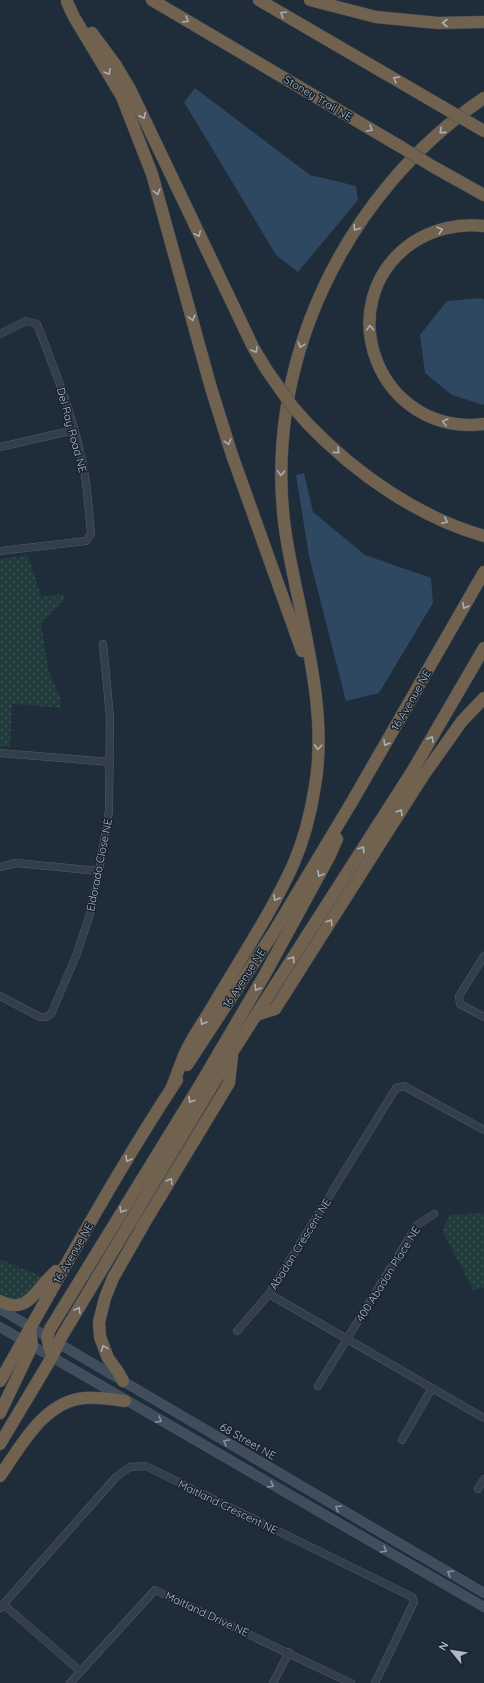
<svg xmlns="http://www.w3.org/2000/svg" width="484" height="1683" viewBox="0 0 484 1683" font-family="Quicksand,sans-serif">
  <style>
    .grass { fill: url(#grass-dots) }
    .water { fill: #2f4861 }
    .lines { fill: none; stroke-linecap: round; stroke-linejoin: round }
    .street-casing { stroke: #505c68; stroke-width: 8 }
    .secondary-casing { stroke: #505c68; stroke-width: 10 }
    .highway-casing { stroke: #3d4954; stroke-width: 13 }
    .street { stroke: #323e4a; stroke-width: 7 }
    .secondary { stroke: #404d5d; stroke-width: 9 }
    .highway { stroke: #71614f; stroke-width: 12 }
    .highway-bridge-casing { stroke: #3d4954; stroke-width: 13; stroke-linecap: butt }
    .highway-bridge { stroke: #71614f; stroke-width: 12 }
    .oneway { stroke: #a7b0bb }
    .oneway2 { stroke: #8793a2 }
    .labels { text-anchor: middle; dominant-baseline: central; stroke-width: 3; stroke-linejoin: round; paint-order: stroke }
    .street-label { font-size: 11px; fill: #adb9c7; stroke: #18232e }
  </style>
  <defs>
    <pattern id="grass-dots" width="8" height="8" patternUnits="userSpaceOnUse"><rect width="8" height="8" fill="#213a3b"/><path d="M2 2h.1M6 6h.1" fill="none" stroke="#3f5456" stroke-width="1.8" stroke-linecap="round"/></pattern>
  </defs>
  <rect width="100%" height="100%" fill="#1f2c3a"/>
  <!-- grass -->
  <g class="grass">
    <polygon points="28,555 41,596 64,594 64,601 41,624 49,672 61,699 61,708 12,704 10,747 0,746 0,559"/>
    <polygon points="484,1213 484,1288 473,1290 442,1230 450,1215"/>
    <polygon points="0,1259 43,1277 23,1299 7,1300 0,1297"/>
  </g>
  <!-- water -->
  <g class="water">
    <polygon points="195,88 310,175 356,186 358,200 298,272 276,255 184,102"/>
    <polygon points="481,298 484,300 484,404 483,405 452,395 425,373 420,335 447,301"/>
    <polygon points="304,473 313,512 365,555 431,578 433,603 379,693 346,701 309,556 296,475"/>
  </g>
  <g class="lines">
    <defs>
      <g id="street">
        <path d="M 0,334 L 26,321 L 37,324 C 56,373 76,423 85,476 C 88,495 89,514 91,534 L 86,541 L 0,551"/>
        <polyline points="0,447 74,430"/>
        <polyline points="0,753 110,762"/>
        <polyline points="0,867 16,863 99,871"/>
        <polyline points="484,956 459,996 460,1004 484,1017"/>
        <polyline points="0,996 40,1017 46,1017 51,1014 76,956 89,917 99,871 109,811 110,717 103,644"/>
        <polyline points="269,1294 484,1418"/>
        <polyline points="237,1331 269,1294 396,1088 404,1086 484,1130"/>
        <polyline points="318,1386 417,1225 434,1214"/>
        <polyline points="402,1440 432,1388"/>
        <polyline points="478,1489 484,1479"/>
        <polyline points="3,1604 80,1671"/>
        <polyline points="0,1608 117,1476 130,1467 146,1466 412,1597 414,1602 375,1683"/>
        <polyline points="70,1683 155,1590 351,1683"/>
        <polyline points="273,1683 289,1652"/>
      </g>
      <g id="secondary">
        <polyline points="0,1309 484,1593"/>
        <polyline points="0,1327 484,1607"/>
      </g>
      <g id="highway">
        <polyline points="152,0 401,147"/>
        <polyline points="259,0 441,106"/>
        <polyline points="310,0 376,17 438,23 484,22"/>
        <polyline points="67,2 74,17 122,97 152,174 211,388 232,455 302,651"/>
        <polyline points="92,33 115,64 130,89 253,347 266,369"/>
        <polyline points="472,124 484,131"/>
        <polyline points="432,166 484,195"/>
        <path d="M 484,226 C 459,223 433,229 412,243 C 327,303 379,437 484,424"/>
        <path d="M 308,424 C 356,474 418,517 484,536"/>
        <polyline points="256,1015 275,1009 423,776 462,721 484,698"/>
        <polyline points="187,1065 272,935 353,800 484,572"/>
        <path d="M 172,1087 C 177,1075 181,1062 186,1051 C 194,1035 205,1019 214,1004 C 241,958 271,913 293,865 C 304,840 311,812 315,786 C 329,706 299,615 286,536 C 260,367 344,193 484,98"/>
        <path d="M 0,1301 C 20,1311 29,1302 41,1287 C 45,1282 51,1276 56,1271"/>
        <polyline points="52,1357 47,1337 50,1329 200,1085 264,976 329,857 337,839"/>
        <path d="M 0,1381 C 58,1280 113,1177 177,1080"/>
        <polyline points="123,1381 118,1372 108,1358 100,1337 99,1322 105,1298 113,1278 145,1222 229,1083 232,1056"/>
        <polyline points="0,1413 32,1346 30,1327"/>
        <polyline points="0,1444 52,1357 62,1336 233,1051 413,770 484,648"/>
        <path d="M 0,1476 C 21,1446 44,1401 85,1398 C 99,1397 111,1399 125,1401"/>
      </g>
    </defs>
    <!-- street casing -->
    <use href="#street" class="street-casing"/>
    <!-- secondary casing -->
    <use href="#secondary" class="secondary-casing"/>
    <!-- highway casing -->
    <use href="#highway" class="highway-casing"/>
    <!-- street -->
    <use href="#street" class="street"/>
    <!-- secondary -->
    <use href="#secondary" class="secondary"/>
    <!-- highway -->
    <use href="#highway" class="highway"/>
    <defs>
      <g id="highway-bridge">
        <polyline points="441,106 472,124"/>
        <polyline points="401,147 432,166"/>
        <polyline points="266,369 292,406 308,424"/>
      </g>
    </defs>
    <!-- highway-bridge casing -->
    <use href="#highway-bridge" class="highway-bridge-casing"/>
    <!-- highway-bridge -->
    <use href="#highway-bridge" class="highway-bridge"/>
  </g>
  <!-- one-way arrows -->
  <defs><path id="oneway-chevron" d="M-2-3.5L2.5 0L-2 3.5" fill="none" stroke-width="1.6" stroke-linecap="round" stroke-linejoin="round"/></defs>
  <g class="oneway">
    <use href="#oneway-chevron" transform="translate(283 14) rotate(-150)"/>
    <use href="#oneway-chevron" transform="translate(186 20) rotate(31)"/>
    <use href="#oneway-chevron" transform="translate(445 23) rotate(-180)"/>
    <use href="#oneway-chevron" transform="translate(108 72) rotate(60)"/>
    <use href="#oneway-chevron" transform="translate(396 79) rotate(-150)"/>
    <use href="#oneway-chevron" transform="translate(143 116) rotate(63)"/>
    <use href="#oneway-chevron" transform="translate(370 129) rotate(31)"/>
    <use href="#oneway-chevron" transform="translate(442 131) rotate(140)"/>
    <use href="#oneway-chevron" transform="translate(157 192) rotate(75)"/>
    <use href="#oneway-chevron" transform="translate(356 228) rotate(122)"/>
    <use href="#oneway-chevron" transform="translate(440 230) rotate(-17)"/>
    <use href="#oneway-chevron" transform="translate(198 234) rotate(65)"/>
    <use href="#oneway-chevron" transform="translate(192 318) rotate(75)"/>
    <use href="#oneway-chevron" transform="translate(370 328) rotate(-92)"/>
    <use href="#oneway-chevron" transform="translate(301 345) rotate(108)"/>
    <use href="#oneway-chevron" transform="translate(255 350) rotate(61)"/>
    <use href="#oneway-chevron" transform="translate(445 422) rotate(-168)"/>
    <use href="#oneway-chevron" transform="translate(228 442) rotate(73)"/>
    <use href="#oneway-chevron" transform="translate(337 451) rotate(41)"/>
    <use href="#oneway-chevron" transform="translate(281 473) rotate(92)"/>
    <use href="#oneway-chevron" transform="translate(445 521) rotate(25)"/>
    <use href="#oneway-chevron" transform="translate(465 606) rotate(120)"/>
    <use href="#oneway-chevron" transform="translate(431 739) rotate(-60)"/>
    <use href="#oneway-chevron" transform="translate(386 743) rotate(120)"/>
    <use href="#oneway-chevron" transform="translate(318 747) rotate(93)"/>
    <use href="#oneway-chevron" transform="translate(400 812) rotate(-58)"/>
    <use href="#oneway-chevron" transform="translate(362 849) rotate(-57)"/>
    <use href="#oneway-chevron" transform="translate(320 874) rotate(119)"/>
    <use href="#oneway-chevron" transform="translate(276 898) rotate(119)"/>
    <use href="#oneway-chevron" transform="translate(330 922) rotate(-57)"/>
    <use href="#oneway-chevron" transform="translate(292 959) rotate(-57)"/>
    <use href="#oneway-chevron" transform="translate(257 988) rotate(121)"/>
    <use href="#oneway-chevron" transform="translate(203 1022) rotate(121)"/>
    <use href="#oneway-chevron" transform="translate(191 1100) rotate(122)"/>
    <use href="#oneway-chevron" transform="translate(128 1159) rotate(121)"/>
    <use href="#oneway-chevron" transform="translate(170 1181) rotate(-59)"/>
    <use href="#oneway-chevron" transform="translate(122 1210) rotate(122)"/>
    <use href="#oneway-chevron" transform="translate(78 1310) rotate(-59)"/>
    <use href="#oneway-chevron" transform="translate(104 1348) rotate(-111)"/>
  </g>
  <g class="oneway2">
    <use href="#oneway-chevron" transform="translate(159 1420) rotate(30)"/>
    <use href="#oneway-chevron" transform="translate(226 1442) rotate(-150)"/>
    <use href="#oneway-chevron" transform="translate(271 1485) rotate(30)"/>
    <use href="#oneway-chevron" transform="translate(338 1508) rotate(-150)"/>
    <use href="#oneway-chevron" transform="translate(384 1550) rotate(30)"/>
    <use href="#oneway-chevron" transform="translate(450 1573) rotate(-150)"/>
  </g>
  <g class="labels">
    <!-- street labels -->
    <g class="street-label">
      <text transform="translate(318 98) rotate(31)">Stoney Trail NE</text>
      <text transform="translate(72 430) rotate(75)">Del Ray Road NE</text>
      <text transform="translate(411 700) rotate(-60)">16 Avenue NE</text>
      <text transform="translate(99 865) rotate(-79)">Eldorado Close NE</text>
      <text transform="translate(244 978) rotate(-57)">16 Avenue NE</text>
      <text transform="translate(300 1244) rotate(-58)">Abadan Crescent NE</text>
      <text transform="translate(73 1253) rotate(-60)">16 Avenue NE</text>
      <text transform="translate(388 1274) rotate(-58)">400 Abadan Place NE</text>
      <text transform="translate(248 1441) rotate(30)">68 Street NE</text>
      <text transform="translate(228 1507) rotate(26)">Maitland Crescent NE</text>
      <text transform="translate(207 1614) rotate(25)">Maitland Drive NE</text>
    </g>
  </g>
  <!-- north arrow -->
  <g transform="translate(452 1651) rotate(300)" stroke="#18232e" stroke-width="3" paint-order="stroke">
  <path d="M0-3L7 15L0 10L-7 15Z" fill="#adb9c7"/>
  <text y="-6" font-size="11" font-weight="bold" text-anchor="middle" fill="#adb9c7">N</text>
  </g>
</svg>
